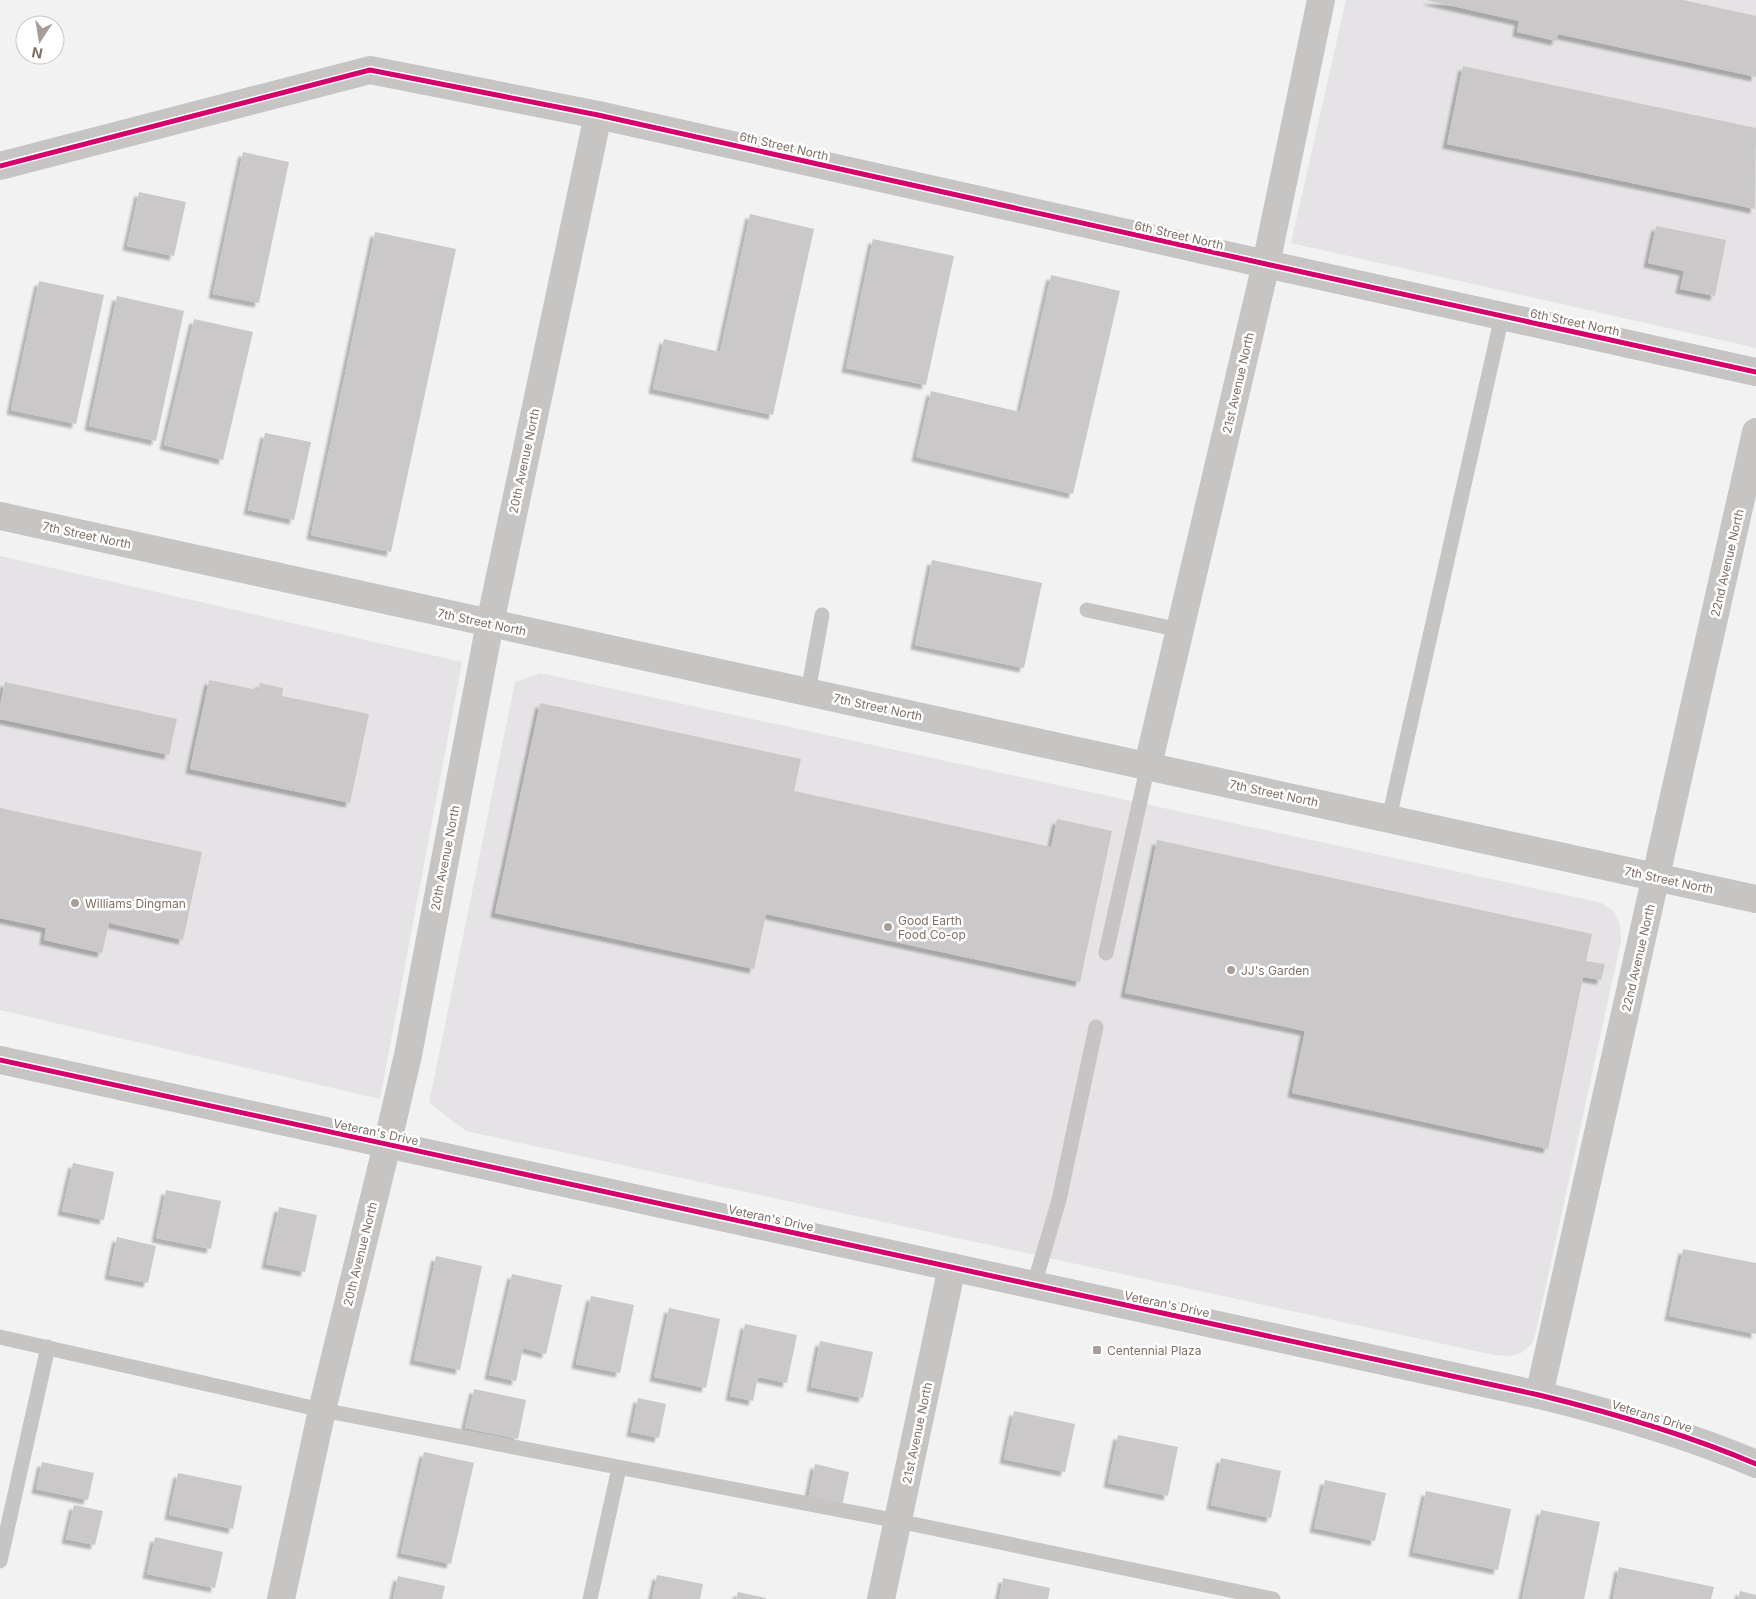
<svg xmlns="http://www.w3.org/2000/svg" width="1756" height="1599" viewBox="0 0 1756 1599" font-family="Inter,sans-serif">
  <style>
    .built { fill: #e5e3e5 }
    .building { fill: #cac8c8; filter: url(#shadow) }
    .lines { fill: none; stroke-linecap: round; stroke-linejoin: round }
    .service { stroke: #c6c5c4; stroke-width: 15 }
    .minor { stroke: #c6c5c4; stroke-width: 28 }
    .tertiary { stroke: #c6c5c4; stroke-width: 28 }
    .cycleway-casing { stroke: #fff; stroke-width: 8 }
    .cycleway { stroke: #d6006c; stroke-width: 5 }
    .poi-dot { fill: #a89d97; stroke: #fff; stroke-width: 2 }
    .labels { text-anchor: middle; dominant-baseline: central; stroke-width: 5; stroke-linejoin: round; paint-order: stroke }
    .street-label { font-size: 12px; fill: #806f65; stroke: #fff }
    .poi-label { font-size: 12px; fill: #806f65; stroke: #fff; text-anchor: start }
  </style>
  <defs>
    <filter id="shadow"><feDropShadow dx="-4.5" dy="4.5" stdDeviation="1" flood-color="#0004"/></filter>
  </defs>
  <rect width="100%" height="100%" fill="#f2f2f3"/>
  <!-- built -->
  <g class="built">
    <polygon points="1346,0 1756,0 1756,348 1291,243"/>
    <polygon points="0,556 462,662 380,1099 0,1010"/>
    <polygon points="540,673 1602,903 1613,911 1620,924 1621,941 1536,1331 1532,1344 1521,1353 1510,1356 1494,1355 466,1131 429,1103 515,682"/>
  </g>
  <!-- building -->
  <g class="building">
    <polygon points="1426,0 1683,0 1756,16 1756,77 1558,34 1556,41 1517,32 1519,21"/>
    <polygon points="1463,66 1756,128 1755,209 1447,144"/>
    <polygon points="243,152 289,162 259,303 213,294"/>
    <polygon points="139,192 186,202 174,256 127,246"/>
    <polygon points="750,214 814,229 773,415 653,389 664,339 720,352"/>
    <polygon points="1656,226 1726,240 1715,296 1680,289 1684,271 1648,263"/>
    <polygon points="375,232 456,249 391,552 311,535"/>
    <polygon points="873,239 954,256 926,385 846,368"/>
    <polygon points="1051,275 1120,291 1073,494 916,457 931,391 1020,412"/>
    <polygon points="39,281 104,295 76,424 11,410"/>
    <polygon points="117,296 184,311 156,441 89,426"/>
    <polygon points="194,319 253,332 223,460 164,445"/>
    <polygon points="265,433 311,442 294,520 248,510"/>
    <polygon points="932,560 1042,583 1024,668 915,645"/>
    <polygon points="209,680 258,690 260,683 283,688 282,696 369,714 350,803 190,769"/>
    <polygon points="5,682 177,719 169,755 0,719 0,705"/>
    <polygon points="540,703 801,759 794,791 1051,847 1057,819 1112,831 1080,982 766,914 754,969 495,913"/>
    <polygon points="0,808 202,852 183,940 109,923 102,953 44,940 46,928 0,918"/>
    <polygon points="1157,840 1592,934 1586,961 1605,964 1601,980 1583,977 1548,1149 1292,1093 1305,1031 1125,993"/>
    <polygon points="73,1163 114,1172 104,1220 62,1211"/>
    <polygon points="166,1190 221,1201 211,1249 156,1238"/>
    <polygon points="279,1207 317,1215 305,1272 266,1264"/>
    <polygon points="117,1237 156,1246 148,1283 109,1275"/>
    <polygon points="1683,1249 1756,1263 1756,1334 1669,1316"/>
    <polygon points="436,1256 482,1266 460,1370 414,1360"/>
    <polygon points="512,1274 562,1285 546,1354 523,1348 516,1381 489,1375"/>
    <polygon points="591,1296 634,1305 620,1373 576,1364"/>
    <polygon points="669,1308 720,1319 706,1388 654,1377"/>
    <polygon points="745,1324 797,1335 787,1383 758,1377 753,1401 730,1396"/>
    <polygon points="820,1341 873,1352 863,1398 811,1387"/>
    <polygon points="474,1389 526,1400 518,1439 465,1428"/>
    <polygon points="638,1398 666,1404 659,1438 631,1432"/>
    <polygon points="1014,1411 1075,1424 1065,1472 1004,1459"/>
    <polygon points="1118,1435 1178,1447 1168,1496 1108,1483"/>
    <polygon points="424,1452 474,1463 451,1564 401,1553"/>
    <polygon points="1221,1458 1281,1471 1271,1518 1211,1505"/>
    <polygon points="42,1462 94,1473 88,1500 36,1489"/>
    <polygon points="815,1464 849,1472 842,1507 808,1499"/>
    <polygon points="178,1473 242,1486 233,1529 169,1515"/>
    <polygon points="1325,1480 1386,1493 1375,1541 1314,1528"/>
    <polygon points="1426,1491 1511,1509 1498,1570 1413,1552"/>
    <polygon points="74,1505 103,1511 95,1545 66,1539"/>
    <polygon points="1541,1510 1600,1522 1584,1599 1522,1599"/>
    <polygon points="155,1537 223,1552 215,1588 147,1574"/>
    <polygon points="1619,1567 1714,1587 1711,1599 1613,1599"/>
    <polygon points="657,1575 703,1584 700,1599 652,1599"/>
    <polygon points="398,1576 445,1586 442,1599 393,1599"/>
    <polygon points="1003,1578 1050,1588 1048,1599 999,1599"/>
    <polygon points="1740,1591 1756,1595 1756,1599 1738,1599"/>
    <polygon points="738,1592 766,1598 766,1599 736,1599"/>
  </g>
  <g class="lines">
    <!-- service -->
    <g class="service">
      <polyline points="1087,610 1180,630"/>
      <polyline points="808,692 822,615"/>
      <polyline points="1389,818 1502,316"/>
      <polyline points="1106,953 1148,765"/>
      <polyline points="1034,1285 1059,1200 1096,1027"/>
      <polyline points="0,1337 322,1410 898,1521 1273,1599"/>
      <polyline points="0,1561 48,1347"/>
      <polyline points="590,1599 619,1468"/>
    </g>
    <!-- minor -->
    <g class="minor">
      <polyline points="0,166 370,70 598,115 1266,264 1756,372"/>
      <polyline points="0,516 1756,899"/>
      <polyline points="1148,765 1266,264 1321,0"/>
      <polyline points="1539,1395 1756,432"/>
      <polyline points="281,1599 322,1410 387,1145 408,1055 490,623 598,115"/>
      <polyline points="881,1599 952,1267"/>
    </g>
    <!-- tertiary -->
    <path class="tertiary" d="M 0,1060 L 1539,1395 C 1613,1413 1686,1434 1756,1464"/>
    <defs>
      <g id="cycleway">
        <polyline points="0,166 370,70 598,115 1266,264 1756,372"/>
        <path d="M 0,1060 L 1539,1395 C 1613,1413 1686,1434 1756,1464"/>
      </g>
    </defs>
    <!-- cycleway casing -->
    <use href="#cycleway" class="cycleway-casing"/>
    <!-- cycleway -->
    <use href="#cycleway" class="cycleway"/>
  </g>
  <!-- markers -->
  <g class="poi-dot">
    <circle cx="75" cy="903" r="5"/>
    <circle cx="888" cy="927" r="5"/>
    <circle cx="1231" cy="970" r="5"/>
    <rect x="1092" y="1345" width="10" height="10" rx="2.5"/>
  </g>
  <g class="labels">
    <!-- street labels -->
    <g class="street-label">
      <text transform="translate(784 146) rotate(13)">6th Street North</text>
      <text transform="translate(1179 235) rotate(13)">6th Street North</text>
      <text transform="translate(1575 322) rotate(12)">6th Street North</text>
      <text transform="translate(1238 383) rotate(-77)">21st Avenue North</text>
      <text transform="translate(524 461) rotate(-78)">20th Avenue North</text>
      <text transform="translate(87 535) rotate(12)">7th Street North</text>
      <text transform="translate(1727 563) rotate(-77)">22nd Avenue North</text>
      <text transform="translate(482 622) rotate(12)">7th Street North</text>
      <text transform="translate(878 707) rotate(12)">7th Street North</text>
      <text transform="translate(1274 793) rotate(12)">7th Street North</text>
      <text transform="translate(445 858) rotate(-79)">20th Avenue North</text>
      <text transform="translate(1669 880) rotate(12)">7th Street North</text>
      <text transform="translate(1638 958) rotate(-77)">22nd Avenue North</text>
      <text transform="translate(376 1132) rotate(12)">Veteran's Drive</text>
      <text transform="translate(771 1218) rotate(12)">Veteran's Drive</text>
      <text transform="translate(360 1254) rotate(-76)">20th Avenue North</text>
      <text transform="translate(1167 1304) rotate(12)">Veteran's Drive</text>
      <text transform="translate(1652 1416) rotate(17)">Veterans Drive</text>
      <text transform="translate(917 1433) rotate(-78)">21st Avenue North</text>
    </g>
    <!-- poi labels -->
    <g class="poi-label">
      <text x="85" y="903">Williams Dingman</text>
      <text x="898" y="920">Good Earth<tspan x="898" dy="14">Food Co-op</tspan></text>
      <text x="1241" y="970">JJ's Garden</text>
      <text x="1107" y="1350">Centennial Plaza</text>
    </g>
  </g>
  <!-- north arrow -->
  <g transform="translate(40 40) rotate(192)"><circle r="24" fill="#ffffff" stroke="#ccc5c1"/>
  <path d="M0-4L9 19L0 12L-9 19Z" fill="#a89d97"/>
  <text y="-8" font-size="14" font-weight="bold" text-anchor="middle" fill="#806f65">N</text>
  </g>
</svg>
